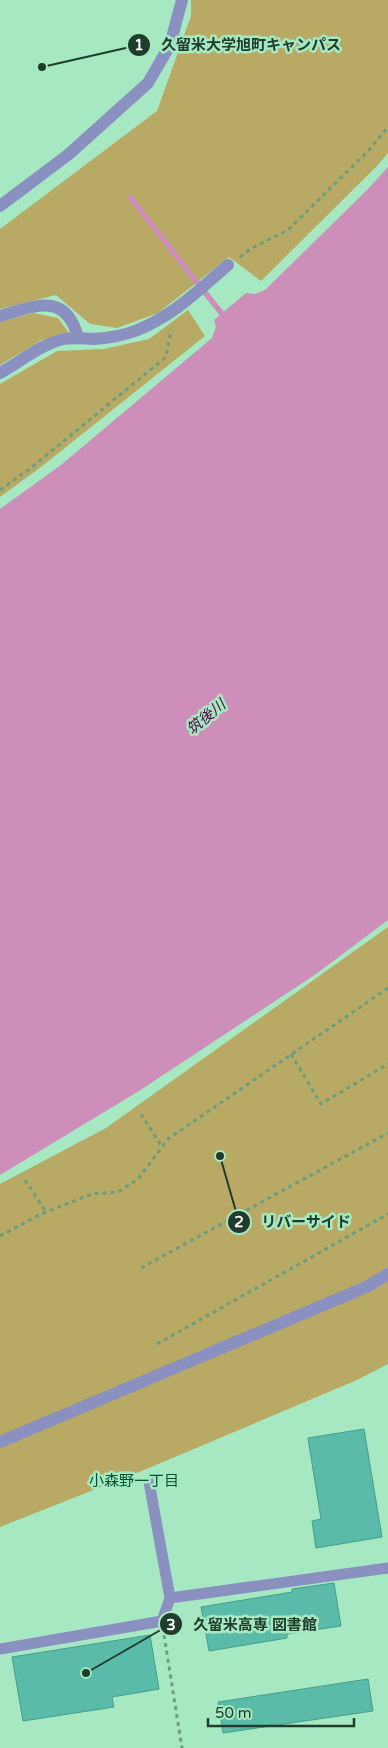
<svg xmlns="http://www.w3.org/2000/svg" width="388" height="1748" viewBox="0 0 388 1748" font-family="'Varela Round','Noto Sans JP',sans-serif">
  <style>
    .green { fill: #b8aa64 }
    .water { fill: #ce8eba }
    .lines { fill: none; stroke-linecap: round; stroke-linejoin: round }
    .stream { stroke: #ce8eba; stroke-width: 5.5 }
    .building { fill: #5abca8; stroke: #479c8b }
    .path { stroke: #6b9d80; stroke-width: 3; stroke-dasharray: 4 4; stroke-linecap: butt }
    .service { stroke: #8a90c0; stroke-width: 11 }
    .minor { stroke: #8a90c0; stroke-width: 12 }
    .labels { text-anchor: middle; dominant-baseline: central; stroke-width: 5; stroke-linejoin: round; paint-order: stroke }
    .water-label { font-size: 15px; font-style: italic; fill: #530343; stroke: #a5e8c1 }
    .neighbourhood-label { font-size: 15px; fill: #045131; stroke: #a5e8c1 }
    .leader { fill: none; stroke: #203c2c; stroke-width: 2 }
    .callout-dot { fill: #203c2c; stroke: #a5e8c1; stroke-width: 2 }
    .mark-label { font-size: 15px; text-anchor: middle; font-weight: bold; fill: #fff }
    .callout-label { font-size: 15px; text-anchor: middle; font-weight: bold; fill: #203c2c; stroke: #a5e8c1; stroke-width: 5; stroke-linejoin: round; paint-order: stroke }
  </style>
  <rect width="100%" height="100%" fill="#a5e8c1"/>
  <!-- green -->
  <g class="green">
    <polygon points="191,0 388,0 388,153 378,165 261,281 229,257 158,313 117,328 90,324 56,295 0,309 0,229 157,111 191,16"/>
    <polygon points="188,310 205,336 41,467 0,497 0,384 57,351 104,349 149,339"/>
    <polygon points="33,313 58,318 69,333 42,340 0,365 0,322"/>
    <polygon points="388,927 388,1364 357,1380 144,1470 0,1527 0,1184 106,1128"/>
  </g>
  <!-- water -->
  <polygon class="water" points="388,167 388,920 316,974 139,1091 0,1175 0,509 61,465 212,338 216,327 214,320 246,293 255,294 265,290 368,189"/>
  <g class="lines">
    <!-- stream -->
    <polyline class="stream" points="130,197 226,319"/>
  </g>
  <!-- building -->
  <g class="building">
    <polygon points="364,1429 382,1537 316,1548 312,1521 321,1519 308,1438"/>
    <polygon points="334,1583 341,1626 287,1634 287,1638 209,1651 201,1607 292,1592 292,1589"/>
    <polygon points="150,1635 159,1689 112,1697 114,1707 23,1721 12,1657"/>
    <polygon points="368,1679 373,1711 223,1733 218,1702"/>
  </g>
  <g class="lines">
    <!-- path -->
    <g class="path">
      <polyline points="240,257 252,248 288,230 368,151 388,127"/>
      <polyline points="0,490 31,468 166,357 171,330"/>
      <polyline points="291,1054 321,1104 388,1064"/>
      <polyline points="141,1114 162,1147"/>
      <polyline points="25,1180 46,1212"/>
      <polyline points="0,1236 41,1214 92,1194 118,1192 138,1179 168,1139 388,988"/>
      <polyline points="141,1268 388,1133"/>
      <polyline points="157,1344 388,1214"/>
      <polyline points="164,1635 182,1748"/>
    </g>
    <!-- service -->
    <g class="service">
      <polyline points="149,1482 170,1598"/>
      <polyline points="0,1649 162,1621 170,1598 388,1568"/>
    </g>
    <!-- minor -->
    <g class="minor">
      <polyline points="0,206 69,154 148,83 170,45 182,0"/>
      <path d="M 0,316 C 35,306 65,291 78,337"/>
      <path d="M 0,373 C 20,362 41,344 64,339 C 74,337 84,339 94,339 C 108,338 122,336 135,331 C 172,317 199,290 228,265"/>
      <polyline points="0,1442 366,1287 388,1274"/>
    </g>
  </g>
  <g class="labels">
    <!-- water labels -->
    <g class="water-label">
      <text transform="translate(206 717) rotate(-40)">筑後川</text>
    </g>
    <!-- neighbourhood labels -->
    <g class="neighbourhood-label">
      <text x="134" y="1481">小森野一丁目</text>
    </g>
  </g>
  <!-- callouts -->
  <path class="leader" d="M42 67L139 45M220 1156L239 1222M86 1673L171 1624"/>
  <g class="callout-dot">
    <circle cx="42" cy="67" r="5"/>
    <circle cx="220" cy="1156" r="5"/>
    <circle cx="86" cy="1673" r="5"/>
    <circle cx="139" cy="45" r="12"/>
    <circle cx="239" cy="1222" r="12"/>
    <circle cx="171" cy="1624" r="12"/>
  </g>
  <g class="mark-label">
    <text x="139" y="50">1</text>
    <text x="239" y="1227">2</text>
    <text x="171" y="1630">3</text>
  </g>
  <g class="callout-label">
    <text x="251" y="50">久留米大学旭町キャンパス</text>
    <text x="306" y="1227">リバーサイド</text>
    <text x="255" y="1630">久留米高専 図書館</text>
  </g>
  <!-- scale -->
  <path d="M208 1718v8h146v-8" fill="none" stroke="#203c2c" stroke-width="2.5"/>
  <text x="215" y="1718" font-size="15" fill="#203c2c" stroke="#a5e8c1" stroke-width="4" paint-order="stroke">50 m</text>
</svg>
